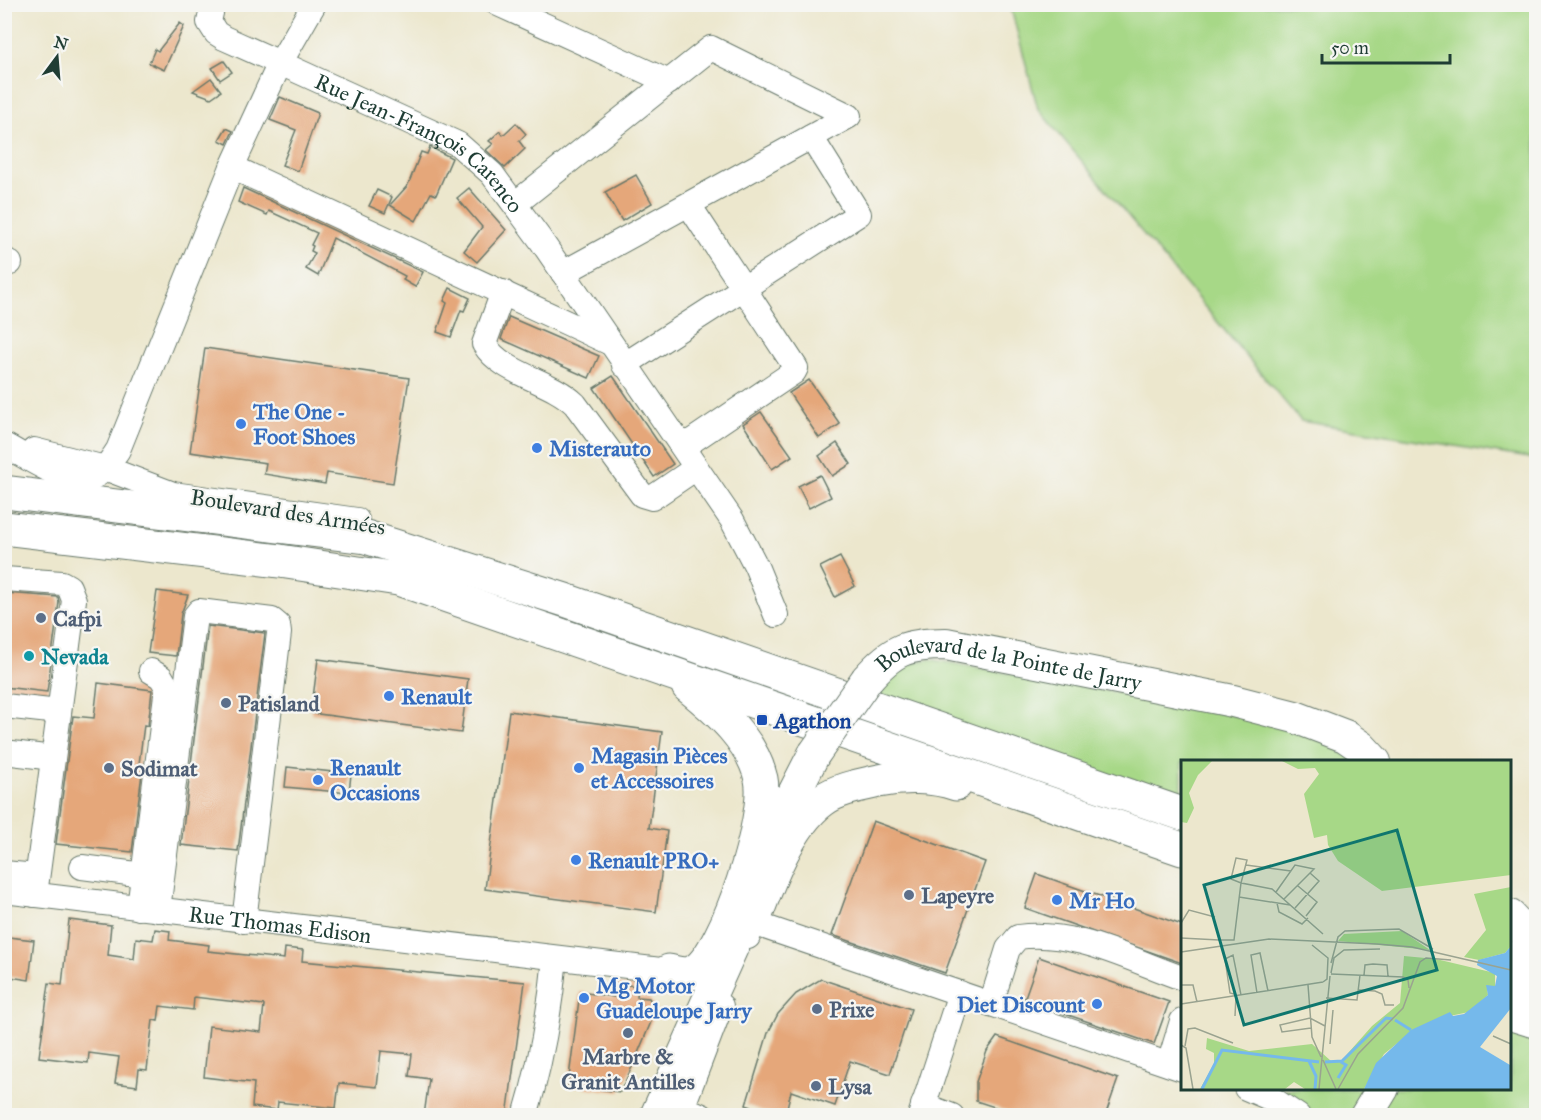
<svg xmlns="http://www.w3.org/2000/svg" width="1541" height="1120" viewBox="0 0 1541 1120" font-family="'IM FELL Great Primer',serif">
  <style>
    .green { fill: #a7d887; stroke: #638a5e; stroke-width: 1.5 }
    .building { fill: #e5a77a }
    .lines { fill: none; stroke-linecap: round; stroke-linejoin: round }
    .minor-casing { stroke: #67786a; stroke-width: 26 }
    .major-casing { stroke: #67786a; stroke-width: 34 }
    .highway-casing { stroke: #67786a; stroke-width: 35 }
    .minor { stroke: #fff; stroke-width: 24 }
    .major { stroke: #fff; stroke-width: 32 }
    .highway { stroke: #fff; stroke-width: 33 }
    .major-bridge-casing { stroke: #67786a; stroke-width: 34; stroke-linecap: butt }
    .major-bridge { stroke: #fff; stroke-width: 32 }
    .shop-dot { fill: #3f7fe0; stroke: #f6f6f2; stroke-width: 2 }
    .service-dot { fill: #5c6f8a; stroke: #f6f6f2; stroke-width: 2 }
    .culture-dot { fill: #0f9aa8; stroke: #f6f6f2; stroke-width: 2 }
    .transit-dot { fill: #1a4fb4; stroke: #f6f6f2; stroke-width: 2 }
    .labels { text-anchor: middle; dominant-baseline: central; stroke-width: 4.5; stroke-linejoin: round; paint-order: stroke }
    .street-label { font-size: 22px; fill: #1f3d34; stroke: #f6f6f2 }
    .shop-label { font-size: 22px; font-weight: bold; fill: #366cbe; stroke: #f6f6f2; text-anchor: start }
    .service-label { font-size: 22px; font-weight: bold; fill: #4e5e75; stroke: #f6f6f2; text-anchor: start }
    .culture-label { font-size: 22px; font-weight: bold; fill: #0d838f; stroke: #f6f6f2; text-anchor: start }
    .transit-label { font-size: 22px; font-weight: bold; fill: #164399; stroke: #f6f6f2; text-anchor: start }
    .inset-river { fill: none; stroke: #75b9eb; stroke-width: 3 }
    .inset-road { fill: none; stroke: #9aa390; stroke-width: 1.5 }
    .view { fill: #0f766e; fill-opacity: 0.15; stroke: #0f766e; stroke-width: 3 }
    .inset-edge { fill: none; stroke: #1f3d34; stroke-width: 3 }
  </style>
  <rect width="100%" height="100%" fill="#f6f6f2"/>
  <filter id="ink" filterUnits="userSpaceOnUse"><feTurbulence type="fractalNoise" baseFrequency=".0167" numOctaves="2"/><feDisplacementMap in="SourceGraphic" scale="12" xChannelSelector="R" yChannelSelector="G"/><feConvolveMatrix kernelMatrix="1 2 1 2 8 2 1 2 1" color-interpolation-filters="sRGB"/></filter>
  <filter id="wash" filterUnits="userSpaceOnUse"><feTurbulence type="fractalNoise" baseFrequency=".008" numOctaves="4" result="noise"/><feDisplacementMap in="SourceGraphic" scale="24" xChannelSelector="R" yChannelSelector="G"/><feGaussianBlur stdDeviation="1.35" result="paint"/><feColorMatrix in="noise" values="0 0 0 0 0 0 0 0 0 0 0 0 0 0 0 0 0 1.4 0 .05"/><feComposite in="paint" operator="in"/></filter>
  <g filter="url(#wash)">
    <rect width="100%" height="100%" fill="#ece7cd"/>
    <!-- green -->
    <g class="green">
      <polygon points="1010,5 1536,5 1536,459 1301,421 1038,109"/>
      <path d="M 929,659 L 1187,705 L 1306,731 L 1360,761 L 1182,762 L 1182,803 L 868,697 C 889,674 898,665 929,659 Z"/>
      <polygon points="1510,1022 1536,1032 1536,1115 1278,1116 1286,1089 1510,1088"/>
    </g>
    <g id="blocks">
      <!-- building -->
      <g class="building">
        <polygon points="180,23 184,26 164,70 149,63 155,49 158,51"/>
        <polygon points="224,61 232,72 220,80 212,68"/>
        <polygon points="211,78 221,91 211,98 193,91"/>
        <polygon points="280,97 318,113 298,171 282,165 296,130 270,120"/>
        <polygon points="516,123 526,134 519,141 525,149 505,168 486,150 493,144 489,141 500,131 503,135"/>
        <polygon points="226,128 233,131 227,144 219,140"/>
        <polygon points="430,147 452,158 436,195 431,193 416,221 390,205 408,185 421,152 427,154"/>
        <polygon points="636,175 652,203 622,221 605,192"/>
        <polygon points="243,188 423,272 415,287 403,280 405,276 333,238 318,276 306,269 315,253 311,251 313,246 311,245 317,233 269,211 267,215 238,202"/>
        <polygon points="469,188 506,230 477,262 464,251 482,227 457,198"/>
        <polygon points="377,190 392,197 385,213 369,206"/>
        <polygon points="450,288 470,298 464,311 461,310 451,337 437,332 447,303 444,301"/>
        <polygon points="509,317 599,356 589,378 501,339"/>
        <polygon points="205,348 409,378 393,483 327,473 325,484 264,474 266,463 190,452"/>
        <polygon points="613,376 673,464 654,477 594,388"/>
        <polygon points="809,380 840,424 819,438 789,393"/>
        <polygon points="761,412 792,456 772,469 743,424"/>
        <polygon points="837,443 851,464 832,476 819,456"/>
        <polygon points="820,475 831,497 809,508 798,486"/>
        <polygon points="840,557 855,586 835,597 820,567"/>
        <polygon points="157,591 188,595 181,614 176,656 148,653"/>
        <polygon points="5,593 58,597 59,602 47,692 4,687"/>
        <polygon points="208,626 265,633 238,851 181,845"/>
        <polygon points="318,659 468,679 461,733 311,713"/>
        <polygon points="98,683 152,690 148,726 144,725 139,764 143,765 132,852 56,844 73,716 94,718"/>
        <polygon points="509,711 662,732 649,828 667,831 656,912 485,889"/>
        <polygon points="287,767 351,774 349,793 285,787"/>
        <polygon points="873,821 985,862 945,973 832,935"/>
        <polygon points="1037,874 1182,925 1182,963 1025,908"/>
        <polygon points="69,920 111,925 108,955 134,959 136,938 153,940 155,929 170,931 169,940 209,945 208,951 284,959 285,948 303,950 302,961 525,982 507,1116 424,1116 429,1079 409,1076 412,1054 381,1051 377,1087 339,1083 336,1108 278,1102 277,1110 252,1107 254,1083 204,1077 209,1026 261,1032 264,1005 194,997 193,1010 160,1006 158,1021 153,1020 147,1070 139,1069 137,1086 115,1083 119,1057 89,1053 88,1063 39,1057 49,983 62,985"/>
        <polygon points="8,937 34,940 29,980 4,976"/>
        <polygon points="1039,957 1169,1002 1154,1044 1024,1000"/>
        <polygon points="821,979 911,1009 890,1074 850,1061 835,1106 791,1091 785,1116 776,1116 746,1105 768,1033 778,1014 796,994"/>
        <polygon points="616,984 638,986 637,997 649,998 656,1010 633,1065 620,1092 568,1085 580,992 614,997"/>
        <polygon points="997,1037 1118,1079 1105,1116 1022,1116 976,1101 976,1082 987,1051"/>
      </g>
    </g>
  </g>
  <g filter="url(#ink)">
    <use href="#blocks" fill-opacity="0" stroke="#67786a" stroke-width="1.5"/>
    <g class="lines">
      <defs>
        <g id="minor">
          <polyline points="213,4 209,22 216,33 224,38 280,63 314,4"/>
          <polyline points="498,4 669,82"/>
          <polyline points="232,167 608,342"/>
          <polyline points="515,204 711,48 849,116 563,273"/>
          <polyline points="4,259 10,263"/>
          <path d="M 503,292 L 484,344 C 503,375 549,379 575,404 L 642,495 L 652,498 L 696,468"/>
          <polyline points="624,365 859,214 811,137"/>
          <path id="s1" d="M 4,445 C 26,456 69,488 93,477 C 104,473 111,460 118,450 L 232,167 L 280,63 L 458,144 L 492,174 L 540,239 L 732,520 L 756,566 L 776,615"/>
          <polyline points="683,447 794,372 796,368 689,205"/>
          <polyline points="34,450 105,468 173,494 357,520"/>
          <polyline points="4,579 62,583 69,587 74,600 35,895"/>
          <polyline points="4,706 59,712"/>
          <polyline points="4,752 53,758"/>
          <polyline points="82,867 144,875"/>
          <polyline points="4,873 37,876"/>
          <path id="s2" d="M 4,891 L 669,971"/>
          <polyline points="139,908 167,687 161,677 151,671"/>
          <polyline points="158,910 195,616 199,611 272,620 278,625 279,633 244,921"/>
          <polyline points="748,937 753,923 1182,1069"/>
          <path d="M 991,1004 L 1008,949 L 1018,937 C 1074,929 1130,960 1182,978"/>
          <polyline points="1169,1064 1182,1021"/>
          <polyline points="1246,1088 1274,1100 1298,1116"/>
          <polyline points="668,1101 702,1116"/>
          <polyline points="923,1105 952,1116"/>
          <path d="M 525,1116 C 541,1063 550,1012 555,958"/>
          <polyline points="679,1116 721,1006"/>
          <polyline points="920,1116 960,993"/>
        </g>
        <g id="major">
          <path id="s3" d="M 867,679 C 893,649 907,644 946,644 L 1233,701 L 1295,717 L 1345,736 L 1361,747 L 1375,762"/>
          <polyline points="769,857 793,795 814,754"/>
          <polyline points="1510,916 1536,944"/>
          <polyline points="1510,1014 1536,1022"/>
          <polyline points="656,1116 743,923"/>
          <polyline points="1366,1116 1383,1088"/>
        </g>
        <g id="highway">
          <polyline points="4,492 366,537 565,600 1182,814"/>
          <polyline points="4,528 280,561 398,579 1182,849"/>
          <path d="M 753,923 C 767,885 789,824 823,800 C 838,789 861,785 879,781 C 903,776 933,776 956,784"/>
          <polyline points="1527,936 1536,943"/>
          <polyline points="1510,958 1536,973"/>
          <path d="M 669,971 C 678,973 687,976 695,971 C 727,951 769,816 761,779 C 752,740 718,710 688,686"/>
          <polyline points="1510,985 1536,1000"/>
        </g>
      </defs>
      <!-- minor casing -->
      <use href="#minor" class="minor-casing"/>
      <!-- major casing -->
      <use href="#major" class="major-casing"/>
      <!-- highway casing -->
      <use href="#highway" class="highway-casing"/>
      <!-- minor -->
      <use href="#minor" class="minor"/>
      <!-- major -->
      <use href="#major" class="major"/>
      <!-- highway -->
      <use href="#highway" class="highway"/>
      <defs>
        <polyline id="major-bridge" points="814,754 867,679"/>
      </defs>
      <!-- major-bridge casing -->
      <use href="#major-bridge" class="major-bridge-casing"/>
      <!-- major-bridge -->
      <use href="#major-bridge" class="major-bridge"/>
    </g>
  </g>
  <!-- markers -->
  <g class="shop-dot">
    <circle cx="241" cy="424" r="6"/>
    <circle cx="537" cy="448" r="6"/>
    <circle cx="389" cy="696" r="6"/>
    <circle cx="579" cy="768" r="6"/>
    <circle cx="318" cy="780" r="6"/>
    <circle cx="576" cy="860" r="6"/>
    <circle cx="1057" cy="900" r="6"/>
    <circle cx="584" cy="998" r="6"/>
    <circle cx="1097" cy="1004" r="6"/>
  </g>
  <g class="service-dot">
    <circle cx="41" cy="618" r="6"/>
    <circle cx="226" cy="703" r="6"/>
    <circle cx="109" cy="768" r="6"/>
    <circle cx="909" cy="895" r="6"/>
    <circle cx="817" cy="1009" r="6"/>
    <circle cx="628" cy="1033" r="6"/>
    <circle cx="816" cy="1086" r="6"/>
  </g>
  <circle class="culture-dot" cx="29" cy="656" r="6"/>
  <rect class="transit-dot" x="756" y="714" width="12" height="12" rx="3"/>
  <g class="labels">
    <!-- street labels -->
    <g class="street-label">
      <text stroke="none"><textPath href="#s1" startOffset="717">Rue Jean-François Carenco</textPath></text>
      <text transform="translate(288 512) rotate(9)">Boulevard des Armées</text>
      <text stroke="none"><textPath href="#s3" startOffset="153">Boulevard de la Pointe de Jarry</textPath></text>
      <text stroke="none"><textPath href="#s2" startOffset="278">Rue Thomas Edison</textPath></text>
    </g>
    <!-- shop labels -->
    <g class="shop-label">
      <text x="253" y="411">The One -<tspan x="253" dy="25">Foot Shoes</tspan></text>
      <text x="549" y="448">Misterauto</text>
      <text x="401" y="696">Renault</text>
      <text x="591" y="755">Magasin Pièces<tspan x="591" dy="25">et Accessoires</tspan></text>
      <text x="330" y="767">Renault<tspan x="330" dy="25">Occasions</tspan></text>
      <text x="588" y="860">Renault PRO+</text>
      <text x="1069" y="900">Mr Ho</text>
      <text x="596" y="985">Mg Motor<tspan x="596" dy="25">Guadeloupe Jarry</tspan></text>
      <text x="1085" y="1004" text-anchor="end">Diet Discount</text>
    </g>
    <!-- service labels -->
    <g class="service-label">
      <text x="53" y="618">Cafpi</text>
      <text x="238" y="703">Patisland</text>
      <text x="121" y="768">Sodimat</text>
      <text x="921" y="895">Lapeyre</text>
      <text x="829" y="1009">Prixe</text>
      <text x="628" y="1056" text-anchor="middle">Marbre &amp;<tspan x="628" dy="25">Granit Antilles</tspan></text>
      <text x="828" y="1086">Lysa</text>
    </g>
    <!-- culture labels -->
    <g class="culture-label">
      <text x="41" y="656">Nevada</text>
    </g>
    <!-- transit labels -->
    <g class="transit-label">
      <text x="774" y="720">Agathon</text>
    </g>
  </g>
  <!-- overview -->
  <g transform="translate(1181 760)">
    <rect width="330" height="330" fill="#ece7cd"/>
    <path d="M 0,1 L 31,1 L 17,15 L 8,33 L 13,48 L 6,63 L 0,62 ZM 101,1 L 330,1 L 330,115 L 201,131 L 157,101 L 147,85 L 146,75 L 133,78 L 123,34 L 138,14 L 134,8 L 117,9 ZM 330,127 L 330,186 L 324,193 L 298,200 L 283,197 L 305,170 L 293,134 ZM 221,171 L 249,190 L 157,181 L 163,174 ZM 223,196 L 255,199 L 314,213 L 314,226 L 306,227 L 307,235 L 288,252 L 259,258 L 229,273 L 203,294 L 183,329 L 124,329 L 113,322 L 104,329 L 19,329 L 33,304 L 33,293 L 25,289 L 26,278 L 68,291 L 131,284 L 150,301 L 160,301 L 191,266 L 219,243 Z" fill="#a7d887"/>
    <path d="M 330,186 L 330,248 L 299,287 L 329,305 L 330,329 L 183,329 L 195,303 L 230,270 L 269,252 L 272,256 L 283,254 L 307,235 L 305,225 L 314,226 L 316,216 L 296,205 L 297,200 L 324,193 Z" fill="#75b9eb"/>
    <path class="inset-river" d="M 214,260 L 230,270M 128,301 L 135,316 L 134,329M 144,302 L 161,301 L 205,258 L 212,259M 157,318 L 165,305 L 160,302M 21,329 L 41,290 L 138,302"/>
    <path class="inset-road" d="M 55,98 L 66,100 L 60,123 L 50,119 ZM 65,105 L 110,111M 117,126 L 136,142 L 125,156M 95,132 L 114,105 L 133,109 L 103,139M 58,137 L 109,145M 96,143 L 98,152 L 121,164 L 127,158M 114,148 L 138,121 L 129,113M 0,163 L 8,150 L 34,157M 0,178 L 38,180M 37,180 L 53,180 L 60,123 L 91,129 L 142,174M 131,185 L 147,198 L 146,219 L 142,222M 0,192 L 88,179 L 196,184 L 231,187 L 330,210M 150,203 L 157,177 L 164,171 L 218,169 L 252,189M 150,213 L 153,198 L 163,190 L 199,189M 150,214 L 222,217 L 227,220 L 228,228M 183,215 L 184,205 L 192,204 L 206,205 L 207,216M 0,225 L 12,225 L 16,242M 127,225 L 131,277 L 140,297M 178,230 L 194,231 L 201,234 L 204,245 L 213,245M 76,233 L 70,195 L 79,193 L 87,231M 53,234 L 49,233 L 44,199 L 52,195 L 60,235M 145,238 L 176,240 L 179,215M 0,244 L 142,222M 54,256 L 55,236M 130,268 L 101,272 L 99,265 L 129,258 L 144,266M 312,276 L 330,284M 149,284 L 152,250M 0,285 L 5,288 L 12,329M 4,286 L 7,269 L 14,268 L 52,283M 142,300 L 155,329M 138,329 L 149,216M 157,329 L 177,294 L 222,248 L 239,202 L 245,198 L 270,200"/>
    <path class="view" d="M 216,70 L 256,210 L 63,265 L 23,125 Z"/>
    <rect width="330" height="330" class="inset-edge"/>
  </g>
  <!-- margin -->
  <rect width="1541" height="1120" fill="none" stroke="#f6f6f2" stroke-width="24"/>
  <!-- north arrow -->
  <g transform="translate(57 57) rotate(16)" stroke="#f6f6f2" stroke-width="4.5" paint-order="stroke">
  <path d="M0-4.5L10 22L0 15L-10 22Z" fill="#1f3d34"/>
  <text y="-9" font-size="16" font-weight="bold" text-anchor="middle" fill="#1f3d34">N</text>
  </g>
  <!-- scale -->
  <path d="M1322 54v9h128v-9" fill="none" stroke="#1f3d34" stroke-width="3"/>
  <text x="1331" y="54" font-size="18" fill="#1f3d34" stroke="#f6f6f2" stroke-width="4.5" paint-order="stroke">50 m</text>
</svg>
